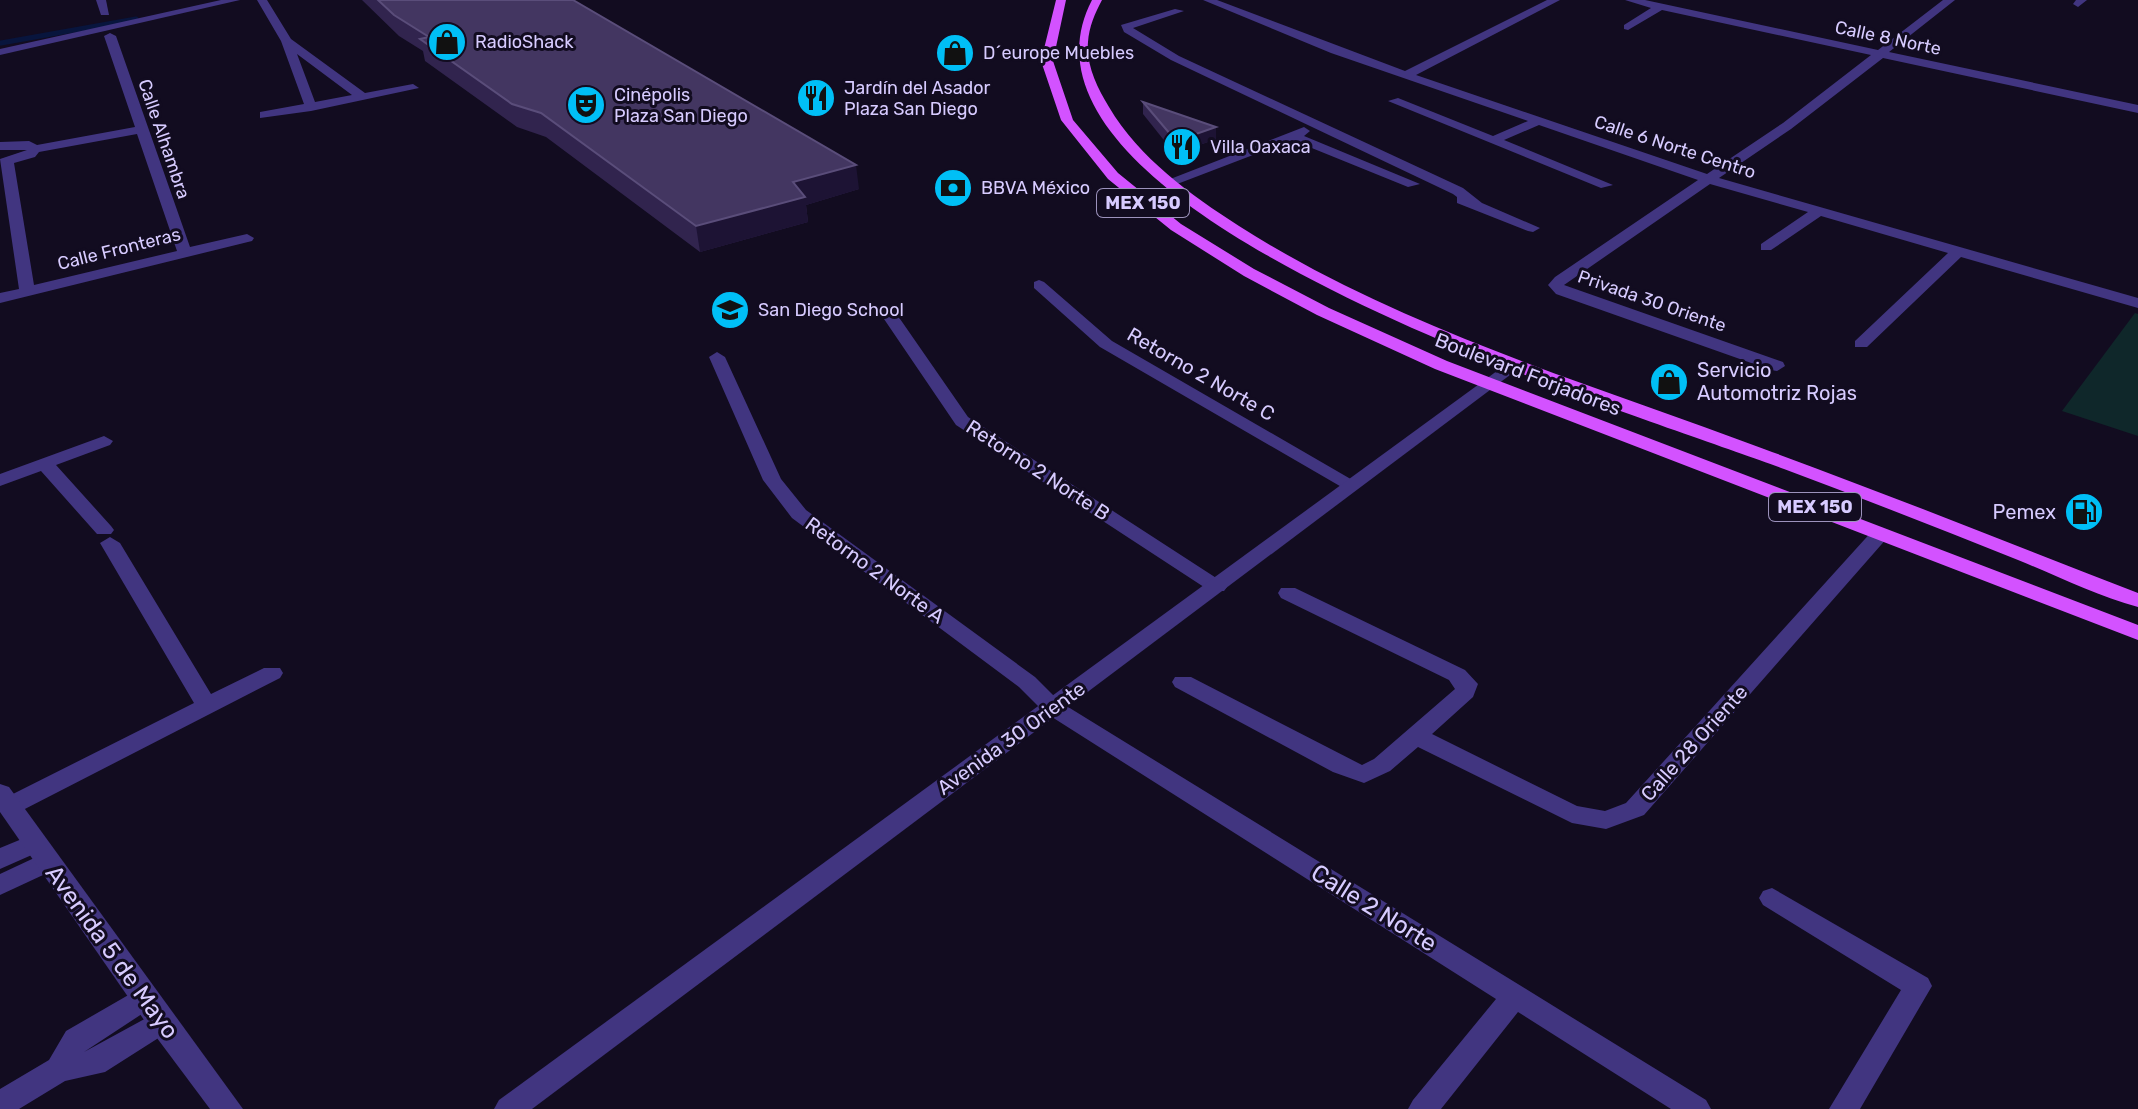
<svg xmlns="http://www.w3.org/2000/svg" width="2138" height="1109" viewBox="0 0 2138 1109" font-family="Rubik,sans-serif">
  <style>
    .green { fill: #0f272a }
    .lines { fill: none; stroke-linecap: round; stroke-linejoin: round }
    .stream { stroke: #08153d; stroke-width: 5 }
    .minor { fill: #413580; fill-rule: evenodd }
    .tertiary { fill: #413580; fill-rule: evenodd }
    .primary { fill: #d352ff; fill-rule: evenodd }
    .wall { fill: #31244e }
    .shaded-wall { fill: #1d1334 }
    .building { fill: #433661; stroke: #5a4d7a; stroke-width: 2 }
    .labels { text-anchor: middle; dominant-baseline: central; stroke-width: 6; stroke-linejoin: round; paint-order: stroke }
    .far-street-label { font-size: 18px; fill: #d7cbff; stroke: #120c20 }
    .far-poi-label { font-size: 18px; fill: #d7cbff; stroke: #120c20; text-anchor: start }
    .shield { fill: #120c20; stroke: #9c92bc; stroke-width: 2 }
    .shield-label { font-size: 18px; font-weight: bold; fill: #d7cbff }
    .poi-label { font-size: 20px; fill: #d7cbff; stroke: #120c20; text-anchor: start }
    .street-label { font-size: 20px; fill: #d7cbff; stroke: #120c20 }
    .near-street-label { font-size: 24px; fill: #d7cbff; stroke: #120c20 }
  </style>
  <rect width="100%" height="100%" fill="#120c20"/>
  <!-- green -->
  <polygon class="green" points="2135,313 2138,314 2138,436 2062,411"/>
  <g class="lines">
    <!-- stream -->
    <polyline class="stream" points="1,43 136,19"/>
    <!-- minor -->
    <g class="minor">
      <polygon points="96,0 106,0 109,15 101,15"/>
      <path d="M 257,0 L 267,0 L 291,39 L 365,93 L 413,84 L 419,88 L 311,111 L 260,118 L 260,112 L 304,104 L 281,41 ZM 297,54 L 352,95 L 315,102 Z"/>
      <polygon points="1203,0 1217,0 1405,71 1547,0 1560,0 1416,75 1707,174 1783,123 1871,55 1662,10 1628,30 1624,29 1624,25 1651,8 1625,0 1645,0 1878,50 1943,0 1955,0 1889,52 2138,105 2138,113 1883,58 1791,129 1719,178 2138,298 2138,308 1961,257 1867,347 1855,347 1855,341 1948,253 1821,216 1771,250 1761,250 1761,244 1808,212 1710,184 1564,285 1783,362 1785,366 1777,371 1771,370 1556,294 1548,285 1555,277 1698,180 1539,125 1504,140 1613,185 1601,188 1388,101 1398,98 1493,136 1528,121 1331,53"/>
      <polygon points="2076,0 2087,0 2078,7 2073,4"/>
      <polygon points="1175,9 1184,11 1133,28 1179,56 1463,188 1482,203 1540,228 1533,232 1528,231 1457,203 1457,197 1453,194 1171,60 1124,32 1121,25"/>
      <path d="M 110,33 L 116,36 L 190,247 L 247,234 L 254,238 L 252,241 L 0,303 L 0,293 L 19,289 L 0,159 L 27,150 L 0,150 L 0,142 L 29,141 L 37,145 L 135,127 L 104,36 ZM 137,134 L 177,251 L 34,285 L 14,163 L 35,157 L 39,152 Z"/>
      <polygon points="1304,127 1310,131 1304,136 1420,184 1408,187 1292,140 1172,186 1160,183"/>
      <polygon points="1039,280 1044,282 1112,341 1361,485 1352,491 1345,489 1100,347 1034,288 1034,282"/>
      <polygon points="892,314 898,316 968,417 1224,583 1227,587 1224,591 1210,591 956,425 884,319"/>
      <polygon points="717,352 725,357 781,479 806,510 1035,677 1060,702 1706,1100 1711,1109 1671,1109 1518,1012 1441,1109 1408,1109 1413,1100 1496,999 1044,712 1019,687 792,518 763,480 709,357"/>
      <polygon points="104,436 113,441 110,445 56,465 111,526 114,530 111,534 97,534 41,471 0,486 0,474"/>
      <polygon points="1881,527 1891,533 1888,537 1644,815 1606,829 1572,823 1418,747 1390,771 1364,783 1333,772 1175,687 1172,682 1175,677 1191,677 1362,765 1374,759 1455,689 1449,680 1281,598 1278,593 1281,588 1295,588 1465,670 1478,684 1473,697 1432,734 1577,806 1605,811 1626,803 1874,529"/>
      <polygon points="110,537 120,543 211,694 264,668 280,668 283,673 280,678 19,812 10,815 1,812 1,800 194,703 100,543"/>
      <polygon points="34,834 43,836 46,843 43,850 0,869 0,848"/>
      <polygon points="47,852 56,855 60,862 56,869 0,895 0,874"/>
      <polygon points="1772,888 1928,978 1932,986 1860,1109 1829,1109 1901,990 1763,905 1759,898 1763,891"/>
      <polygon points="144,986 154,990 158,998 154,1006 84,1052 161,1010 171,1014 175,1022 171,1030 105,1072 65,1081 19,1109 0,1109 0,1089 49,1060 66,1031"/>
    </g>
    <!-- tertiary -->
    <g class="tertiary">
      <polygon points="221,0 240,0 0,55 0,49"/>
      <polygon points="1512,360 1520,365 1518,369 532,1109 494,1109 499,1100"/>
      <polygon points="0,784 9,787 243,1109 210,1109 151,1030 0,812"/>
    </g>
    <!-- primary -->
    <g class="primary">
      <polygon points="1056,0 1066,0 1053,61 1073,120 1118,173 1181,224 1254,269 1329,308 1447,361 2138,625 2138,640 1435,369 1317,315 1244,276 1171,230 1108,179 1061,120 1041,61"/>
      <path d="M 1092,0 L 1102,0 C 1095,13 1089,27 1088,42 C 1086,65 1097,87 1109,107 C 1139,158 1191,195 1239,226 C 1401,329 1586,382 1764,449 C 1890,495 2014,545 2138,593 L 2138,607 C 2097,596 2057,576 2018,560 C 1940,529 1862,498 1784,469 C 1648,417 979,217 1092,0 Z"/>
    </g>
  </g>
  <!-- wall -->
  <g class="wall">
    <polygon points="362,0 573,0 859,189 806,205 808,222 700,252 546,137 517,127 425,61 423,51 399,36"/>
    <polygon points="1143,102 1216,127 1216,139 1175,154 1143,114"/>
  </g>
  <!-- shaded-wall -->
  <g class="shaded-wall">
    <polygon points="1216,127 1216,139 1175,154 1176,141"/>
    <polygon points="856,165 859,189 806,205 808,222 700,252 696,226 793,182"/>
  </g>
  <!-- building -->
  <g class="building">
    <polygon points="378,0 573,0 856,165 793,182 805,197 696,226 541,113 512,104 420,39 429,37 394,15"/>
    <polygon points="1143,102 1216,127 1176,141"/>
  </g>
  <!-- icons -->
  <defs>
    <symbol id="shop-disc" viewBox="-11 -11 22 22"><circle r="9.5" fill="#00bff6" stroke="#120c20"/><path d="M-5-2.5h2.3a2.7 3.5 0 0 1 5.4 0H5L5.5 6h-11ZM-1.5-2.5h3a1.5 2.3 0 0 0-3 0Z" fill="#111"/></symbol>
    <symbol id="restaurant-disc" viewBox="-11 -11 22 22"><circle r="9.5" fill="#00bff6" stroke="#120c20"/><path d="M-5-6h1v4h1v-4h1v4h1v-4h1v5L-1.5 .5V6h-2V.5L-5-1ZM5-6V6H3V1.5H1.5Q1.5-4 5-6Z" fill="#111"/></symbol>
    <symbol id="theatre-disc" viewBox="-11 -11 22 22"><circle r="9.5" fill="#00bff6" stroke="#120c20"/><path d="M-5-5.5Q0-4 5-5.5V0Q5 5 0 6Q-5 5-5 0ZM-3.3-2.5H-1v1.5H-3.3ZM1-2.5H3.3v1.5H1ZM-2.8 1Q0 5.5 2.8 1Z" fill="#111"/></symbol>
    <symbol id="bank-disc" viewBox="-11 -11 22 22"><circle r="9.5" fill="#00bff6" stroke="#120c20"/><path d="M-6-4H6V4H-6ZM0-2.3a2.3 2.3 0 1 0 0 4.6a2.3 2.3 0 1 0 0-4.6Z" fill="#111"/></symbol>
    <symbol id="school-disc" viewBox="-11 -11 22 22"><circle r="9.5" fill="#00bff6" stroke="#120c20"/><path d="M0-5L7-2L0 1L-7-2ZM-4 1L0 2.5L4 1V4Q0 6-4 4Z" fill="#111"/></symbol>
    <symbol id="fuel-disc" viewBox="-11 -11 22 22"><circle r="9.5" fill="#00bff6" stroke="#120c20"/><path d="M-5.5-6h7V0h2V4h1.3V-2.5L3-4.5l.8-.8L6-3V5H2.5V1h-1V6h-7ZM-4.2-4.7v3.2H.2V-4.7Z" fill="#111"/></symbol>
  </defs>
  <g fill-rule="evenodd">
    <use href="#shop-disc" x="425" y="20" width="44" height="44"/>
    <use href="#shop-disc" x="933" y="31" width="44" height="44"/>
    <use href="#restaurant-disc" x="794" y="76" width="44" height="44"/>
    <use href="#theatre-disc" x="564" y="83" width="44" height="44"/>
    <use href="#restaurant-disc" x="1160" y="125" width="44" height="44"/>
    <use href="#bank-disc" x="931" y="166" width="44" height="44"/>
    <use href="#school-disc" x="708" y="288" width="44" height="44"/>
    <use href="#shop-disc" x="1647" y="360" width="44" height="44"/>
    <use href="#fuel-disc" x="2062" y="490" width="44" height="44"/>
  </g>
  <g class="labels">
    <!-- far-street labels -->
    <g class="far-street-label">
      <text transform="translate(1888 38) rotate(12)">Calle 8 Norte</text>
      <text transform="translate(164 139) rotate(71)">Calle Alhambra</text>
      <text transform="translate(1675 147) rotate(18)">Calle 6 Norte Centro</text>
      <text transform="translate(119 249) rotate(-14)">Calle Fronteras</text>
      <text transform="translate(1652 301) rotate(19)">Privada 30 Oriente</text>
    </g>
    <!-- far-poi labels -->
    <g class="far-poi-label">
      <text x="475" y="42">RadioShack</text>
      <text x="983" y="53">D´europe Muebles</text>
      <text x="844" y="88">Jardín del Asador<tspan x="844" dy="21">Plaza San Diego</tspan></text>
      <text x="614" y="95">Cinépolis<tspan x="614" dy="21">Plaza San Diego</tspan></text>
      <text x="1210" y="147">Villa Oaxaca</text>
      <text x="981" y="188">BBVA México</text>
      <text x="758" y="310">San Diego School</text>
    </g>
    <!-- shield labels -->
    <g class="shield">
      <rect x="1097" y="189" width="92" height="28" rx="6"/>
      <rect x="1769" y="493" width="92" height="28" rx="6"/>
    </g>
    <g class="shield-label">
      <text x="1143" y="203">MEX 150</text>
      <text x="1815" y="507">MEX 150</text>
    </g>
    <!-- poi labels -->
    <g class="poi-label">
      <text x="1697" y="370">Servicio<tspan x="1697" dy="23">Automotriz Rojas</tspan></text>
      <text x="2056" y="512" text-anchor="end">Pemex</text>
    </g>
    <!-- street labels -->
    <g class="street-label">
      <text transform="translate(1201 374) rotate(30)">Retorno 2 Norte C</text>
      <text transform="translate(1528 374) rotate(21)">Boulevard Forjadores</text>
      <text transform="translate(1038 470) rotate(33)">Retorno 2 Norte B</text>
      <text transform="translate(875 570) rotate(36)">Retorno 2 Norte A</text>
      <text transform="translate(1011 738) rotate(-36)">Avenida 30 Oriente</text>
      <text transform="translate(1694 743) rotate(-48)">Calle 28 Oriente</text>
    </g>
    <!-- near-street labels -->
    <g class="near-street-label">
      <text transform="translate(1374 908) rotate(32)">Calle 2 Norte</text>
      <text transform="translate(112 952) rotate(54)">Avenida 5 de Mayo</text>
    </g>
  </g>
</svg>
